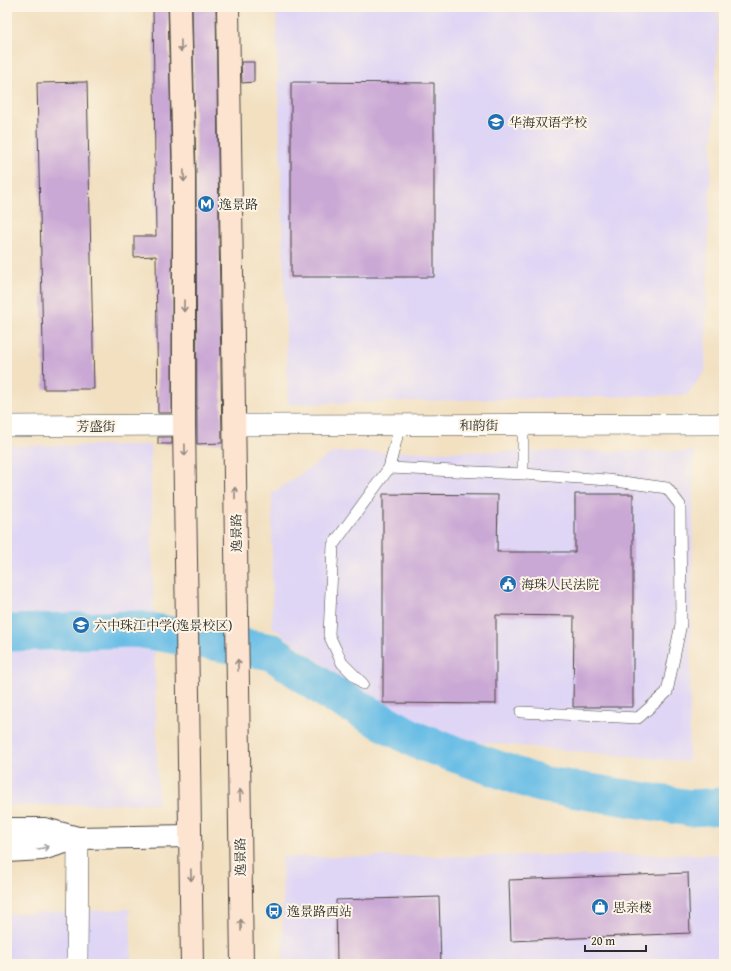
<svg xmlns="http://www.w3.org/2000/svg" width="731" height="971" viewBox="0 0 731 971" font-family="'Gentium Book Plus','Noto Serif SC',serif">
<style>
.built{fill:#dfd5f5}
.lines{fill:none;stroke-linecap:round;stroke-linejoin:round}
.river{stroke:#6abee6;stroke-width:37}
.building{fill:#caa8d5}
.service-casing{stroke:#494642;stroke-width:12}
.minor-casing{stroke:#494642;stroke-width:22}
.tertiary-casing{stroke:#494642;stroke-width:24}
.secondary-casing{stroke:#494642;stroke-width:24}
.service{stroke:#fff;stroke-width:11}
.minor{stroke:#fff;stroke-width:21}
.tertiary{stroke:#fff;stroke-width:22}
.secondary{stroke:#fde4d1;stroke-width:22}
.oneway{stroke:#94887e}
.oneway2{stroke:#a0a0a0}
.labels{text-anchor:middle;stroke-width:4;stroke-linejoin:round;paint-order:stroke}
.poi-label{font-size:13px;fill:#2b2b2b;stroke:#fcf5e5;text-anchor:start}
.street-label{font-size:13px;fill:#2b2b2b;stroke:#fcf5e5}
</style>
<rect width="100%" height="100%" fill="#fcf5e5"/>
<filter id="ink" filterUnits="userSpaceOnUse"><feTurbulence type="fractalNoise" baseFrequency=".025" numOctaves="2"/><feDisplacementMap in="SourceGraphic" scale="8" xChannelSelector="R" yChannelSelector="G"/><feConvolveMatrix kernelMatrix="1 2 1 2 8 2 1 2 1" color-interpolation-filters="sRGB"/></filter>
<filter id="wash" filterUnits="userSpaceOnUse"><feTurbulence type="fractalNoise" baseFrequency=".012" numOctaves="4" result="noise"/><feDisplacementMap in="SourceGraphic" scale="16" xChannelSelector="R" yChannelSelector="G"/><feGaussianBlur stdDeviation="0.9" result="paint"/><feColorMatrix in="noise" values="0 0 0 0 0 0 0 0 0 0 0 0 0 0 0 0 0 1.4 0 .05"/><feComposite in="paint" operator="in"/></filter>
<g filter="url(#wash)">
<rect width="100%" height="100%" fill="#f2e0c1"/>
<path class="built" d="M276 7H718V32L709 212 705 371 687 395 288 404Z
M150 445 158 803 7 806V446Z
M694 451 689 762 475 742 384 709 272 627V493L334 452Z
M724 854V964H283L282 857Z
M130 909 132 964H7V914Z"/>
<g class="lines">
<path class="river" d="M7 633 137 629 272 652 332 694 418 741 540 784 690 808 724 806"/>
</g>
<g id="blocks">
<path class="building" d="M153 7H168L172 173V413H158L156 256 134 257V236H156Z
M192 7H216L222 443 197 444 196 173Z
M241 62H254V82L242 83Z
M87 82 94 389H44L37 83Z
M291 82 434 83V277H291Z
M158 437H172V444H158Z
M383 494 498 495 497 552H575V494H633V707H573L574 616 496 615V704L383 703Z
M688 873 690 933 511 941 509 880Z
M439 897 441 964H337L336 900Z"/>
</g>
</g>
<g filter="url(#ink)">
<use href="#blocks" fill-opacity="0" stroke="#494642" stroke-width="1"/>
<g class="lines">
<g class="service-casing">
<path id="service" d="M389 468 523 474
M363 684 342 663 329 635 333 545 389 468 400 425
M521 712 638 718 667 692 681 624 680 505 667 488 608 480 523 474V425"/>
</g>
<g class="minor-casing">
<path id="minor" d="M235 425 724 424
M7 426 184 425
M77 964 78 838"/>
</g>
<g class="tertiary-casing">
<path id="tertiary" d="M7 829H45L78 838 190 836
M7 851 42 849 78 838"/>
</g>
<g class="secondary-casing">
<path id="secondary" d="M180 7 184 173V425L192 964
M228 7 233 339 242 964"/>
</g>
<use href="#service" class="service"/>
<use href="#minor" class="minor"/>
<use href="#tertiary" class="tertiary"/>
<use href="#secondary" class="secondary"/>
</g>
<defs><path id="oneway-shaft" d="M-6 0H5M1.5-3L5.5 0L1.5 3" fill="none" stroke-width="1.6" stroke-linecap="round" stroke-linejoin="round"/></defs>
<g class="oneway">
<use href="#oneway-shaft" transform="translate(181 46) rotate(89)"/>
<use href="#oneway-shaft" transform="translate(184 176) rotate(89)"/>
<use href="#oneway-shaft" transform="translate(184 306) rotate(90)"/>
<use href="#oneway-shaft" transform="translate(185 450) rotate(89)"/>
<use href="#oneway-shaft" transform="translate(235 493) rotate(-91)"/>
<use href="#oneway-shaft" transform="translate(238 665) rotate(-91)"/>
<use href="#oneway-shaft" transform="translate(240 795) rotate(-91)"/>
<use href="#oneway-shaft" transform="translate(191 875) rotate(89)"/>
<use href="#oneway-shaft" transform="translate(241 925) rotate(-91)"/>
</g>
<use class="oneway2" href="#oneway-shaft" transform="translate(43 848) rotate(-12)"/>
</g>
<defs>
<g id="school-disc" transform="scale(0.9)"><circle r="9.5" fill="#1f6fb2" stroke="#fcf5e5"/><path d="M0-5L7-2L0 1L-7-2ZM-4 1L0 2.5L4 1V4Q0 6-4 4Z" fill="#fff"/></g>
<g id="metro-disc" transform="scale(0.9)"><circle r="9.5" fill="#1f6fb2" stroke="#fcf5e5"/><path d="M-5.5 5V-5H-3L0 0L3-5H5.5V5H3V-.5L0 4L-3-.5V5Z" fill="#fff"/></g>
<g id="civic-disc" transform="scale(0.9)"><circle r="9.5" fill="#1f6fb2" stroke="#fcf5e5"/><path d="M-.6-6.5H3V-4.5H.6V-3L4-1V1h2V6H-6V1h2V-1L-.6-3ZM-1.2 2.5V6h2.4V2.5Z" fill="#fff"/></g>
<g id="shop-disc" transform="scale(0.9)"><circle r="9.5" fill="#1f6fb2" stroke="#fcf5e5"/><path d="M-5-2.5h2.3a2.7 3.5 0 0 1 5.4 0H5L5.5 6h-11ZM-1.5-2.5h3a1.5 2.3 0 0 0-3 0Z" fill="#fff"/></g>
<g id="bus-disc" transform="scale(0.9)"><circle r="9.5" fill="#1f6fb2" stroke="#fcf5e5"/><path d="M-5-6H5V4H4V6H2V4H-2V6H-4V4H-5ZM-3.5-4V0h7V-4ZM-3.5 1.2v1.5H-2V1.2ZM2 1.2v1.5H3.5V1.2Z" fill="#fff"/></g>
</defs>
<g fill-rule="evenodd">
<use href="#school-disc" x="496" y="122"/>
<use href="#metro-disc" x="206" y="204"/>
<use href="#civic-disc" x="508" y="584"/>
<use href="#school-disc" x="81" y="625"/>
<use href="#shop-disc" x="600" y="907"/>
<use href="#bus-disc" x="274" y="911"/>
</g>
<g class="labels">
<g class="poi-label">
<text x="509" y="127">华海双语学校</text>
<text x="219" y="209">逸景路</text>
<text x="521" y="589">海珠人民法院</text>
<text x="94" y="630">六中珠江中学(逸景校区)</text>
<text x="613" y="912">思亲楼</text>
<text x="287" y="916">逸景路西站</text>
</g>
<g class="street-label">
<text x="479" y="430">和韵街</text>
<text x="96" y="431">芳盛街</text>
<text transform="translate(236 533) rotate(-91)" y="5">逸景路</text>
<text transform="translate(240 857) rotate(-91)" y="5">逸景路</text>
</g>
</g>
<rect width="731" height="971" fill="none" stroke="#fcf5e5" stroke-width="24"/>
<path d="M585 945v6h61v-6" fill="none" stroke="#2b2b2b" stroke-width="2"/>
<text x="591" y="945" font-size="12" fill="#2b2b2b" stroke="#fcf5e5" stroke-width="3" paint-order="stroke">20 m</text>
</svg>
